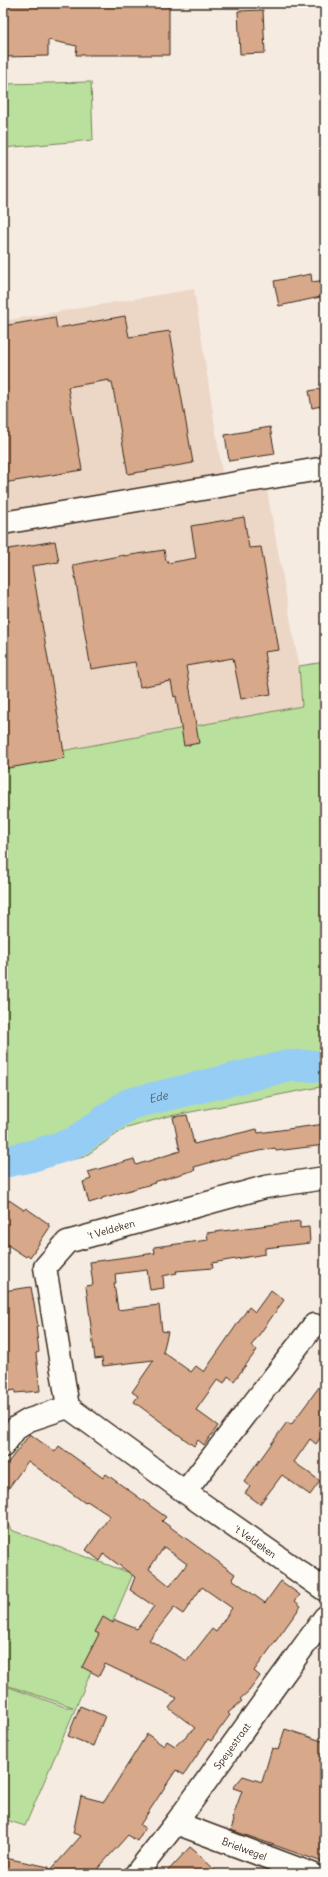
<svg xmlns="http://www.w3.org/2000/svg" width="328" height="1877" viewBox="0 0 328 1877" font-family="Delius,sans-serif">
<style>
.built{fill:#ecd7c7}
.green{fill:#b9e09c;stroke:#7a855d}
.lines{fill:none;stroke-linecap:round;stroke-linejoin:round}
.river{stroke:#96cdf5;stroke-width:32}
.building{fill:#d7a889;stroke:#3b2a1e;fill-rule:evenodd}
.street-casing{stroke:#3b2a1e;stroke-width:25}
.street{stroke:#fdfcf7;stroke-width:22}
.labels{text-anchor:middle;stroke-width:4;stroke-linejoin:round;paint-order:stroke}
.street-label{font-size:10px;fill:#3b2a1e;stroke:#fdfcf7}
.water-label{font-size:11px;font-style:italic;fill:#565b5e;stroke:#fdfcf7}
</style>
<rect width="100%" height="100%" fill="#f5ebe1"/>
<filter id="ink" filterUnits="userSpaceOnUse"><feTurbulence type="fractalNoise" baseFrequency=".025" numOctaves="2"/><feDisplacementMap in="SourceGraphic" scale="8" xChannelSelector="R" yChannelSelector="G"/><feConvolveMatrix kernelMatrix="1 2 1 2 8 2 1 2 1" color-interpolation-filters="sRGB"/></filter>
<g filter="url(#ink)">
<path class="built" d="M194 289 225 491 266 485 299 666 302 706 3 762V321Z"/>
<path class="green" d="M91 82 93 140 3 148V84Z
M325 662V1086L165 1117 124 1129 84 1157 3 1175V762L302 706 299 666Z
M3 1516 11 1530 133 1574 25 1826 3 1819V1685L65 1707H73L3 1684Z"/>
<g class="lines">
<path class="river" id="s1" d="M3 1162 32 1156 74 1143 129 1104 288 1066H325"/>
</g>
<path class="building" d="M3 3H169V55H76L77 46 48 40V56L3 57Z
M263 10 265 53 240 54 238 11Z
M311 274 312 282 325 280V296L279 306 274 281Z
M125 316 129 337 170 331 193 463 128 474 112 382H109V380L68 387 82 470 3 483V326L55 317 57 328Z
M325 388V405L312 408 309 391Z
M270 427 275 454 229 461 225 435Z
M244 517 249 548 261 547 279 650 264 652 271 694 241 699 233 658 186 666 199 743 184 746 176 696 174 697 171 681 140 687 135 662 91 669 73 565 124 555V556L164 550 166 561 167 560 168 563 196 558 191 526Z
M55 541 59 562 32 566 65 758 3 769V550Z
M187 1115 194 1144 257 1129 258 1133 325 1124V1145L276 1151 275 1148 234 1156 194 1167 195 1170 154 1182 155 1183 102 1198V1199L89 1203 83 1182 91 1179 88 1172 134 1159 136 1165 180 1151 173 1117Z
M9 1200 24 1210 26 1208 49 1224 48 1226 50 1227 30 1257 28 1255 26 1257 3 1242V1209Z
M300 1221V1228L309 1227 310 1243 265 1248V1254L212 1263 213 1268 176 1271 177 1273 163 1276 164 1288 150 1290 147 1270 115 1274 116 1283H114L118 1310 159 1305 162 1331 168 1332 163 1352 191 1372 196 1366 204 1372 249 1307 255 1312 271 1290 284 1300 251 1346 257 1350 234 1381 228 1376 224 1383 218 1379 196 1410 218 1426 204 1445 198 1440 194 1446 134 1402 138 1396 132 1392 154 1360 103 1366 102 1358 95 1359 86 1286 93 1285 90 1262 155 1253 154 1247 208 1240 207 1233Z
M31 1287 38 1326H36L39 1352 36 1353 40 1391 15 1393V1390L3 1392V1291Z
M325 1379V1431L316 1444 310 1439 294 1462 320 1481 310 1495 282 1475 260 1504 245 1493 250 1487 244 1482 287 1422 291 1425Z
M30 1434 55 1452 59 1446 103 1478 106 1474 166 1517 162 1521 235 1574 232 1579 265 1603 281 1581 300 1595 295 1601 301 1606 254 1671 260 1676 249 1691 240 1699 242 1701 228 1713 230 1715 211 1741 208 1739 184 1775 176 1770 140 1825 145 1828 137 1841 128 1835 93 1874H3V1867L5 1858 49 1867 48 1873 81 1836 73 1833 81 1796 104 1802 147 1734 164 1746 167 1741 175 1746 195 1728 169 1708 177 1698 105 1664 99 1676 82 1667 99 1634 95 1632 103 1617 113 1623 115 1620 137 1629 154 1606 130 1590 135 1577 104 1554 100 1561 86 1550 110 1516 87 1501 85 1503 28 1461 3 1496V1469ZM164 1547 187 1564 170 1586 149 1569ZM202 1587 232 1608 216 1632 212 1629 187 1661 149 1640 174 1608 183 1614Z
M80 1706 105 1716 93 1746 68 1736Z
M285 1729 325 1742V1863L231 1830 234 1820 232 1819 242 1791 233 1788 243 1776 262 1782 272 1748 278 1750Z
M190 1847 196 1852 219 1874H165Z"/>
<g class="lines">
<g class="street-casing">
<g id="street">
<path d="M3 523 325 468"/>
<path id="s2" d="M325 1178 265 1187 67 1242 45 1267 68 1407 185 1492 325 1590"/>
<path d="M3 1446 17 1427 29 1420 68 1407"/>
<path d="M185 1492 314 1325"/>
<path id="s3" d="M176 1823 312 1874"/>
<path id="s4" d="M136 1874 176 1823 325 1617"/>
</g>
</g>
<use href="#street" class="street"/>
</g>
</g>
<g class="labels">
<g class="street-label">
<text transform="translate(111 1229) rotate(-16)" y="4">'t Veldeken</text>
<text dy="4" stroke="none"><textPath href="#s2" startOffset="672">'t Veldeken</textPath></text>
<text dy="4" stroke="none"><textPath href="#s4" startOffset="160">Speyestraat</textPath></text>
<text dy="4" stroke="none"><textPath href="#s3" startOffset="73">Brielwegel</textPath></text>
</g>
<g class="water-label">
<text dy="4" stroke="none"><textPath href="#s1" startOffset="171">Ede</textPath></text>
</g>
</g>
<rect width="328" height="1877" fill="none" stroke="#fdfcf7" stroke-width="16"/>
<rect x="8" y="8" width="312" height="1861" fill="none" stroke="#3b2a1e" stroke-width="1.5" filter="url(#ink)"/>
</svg>
